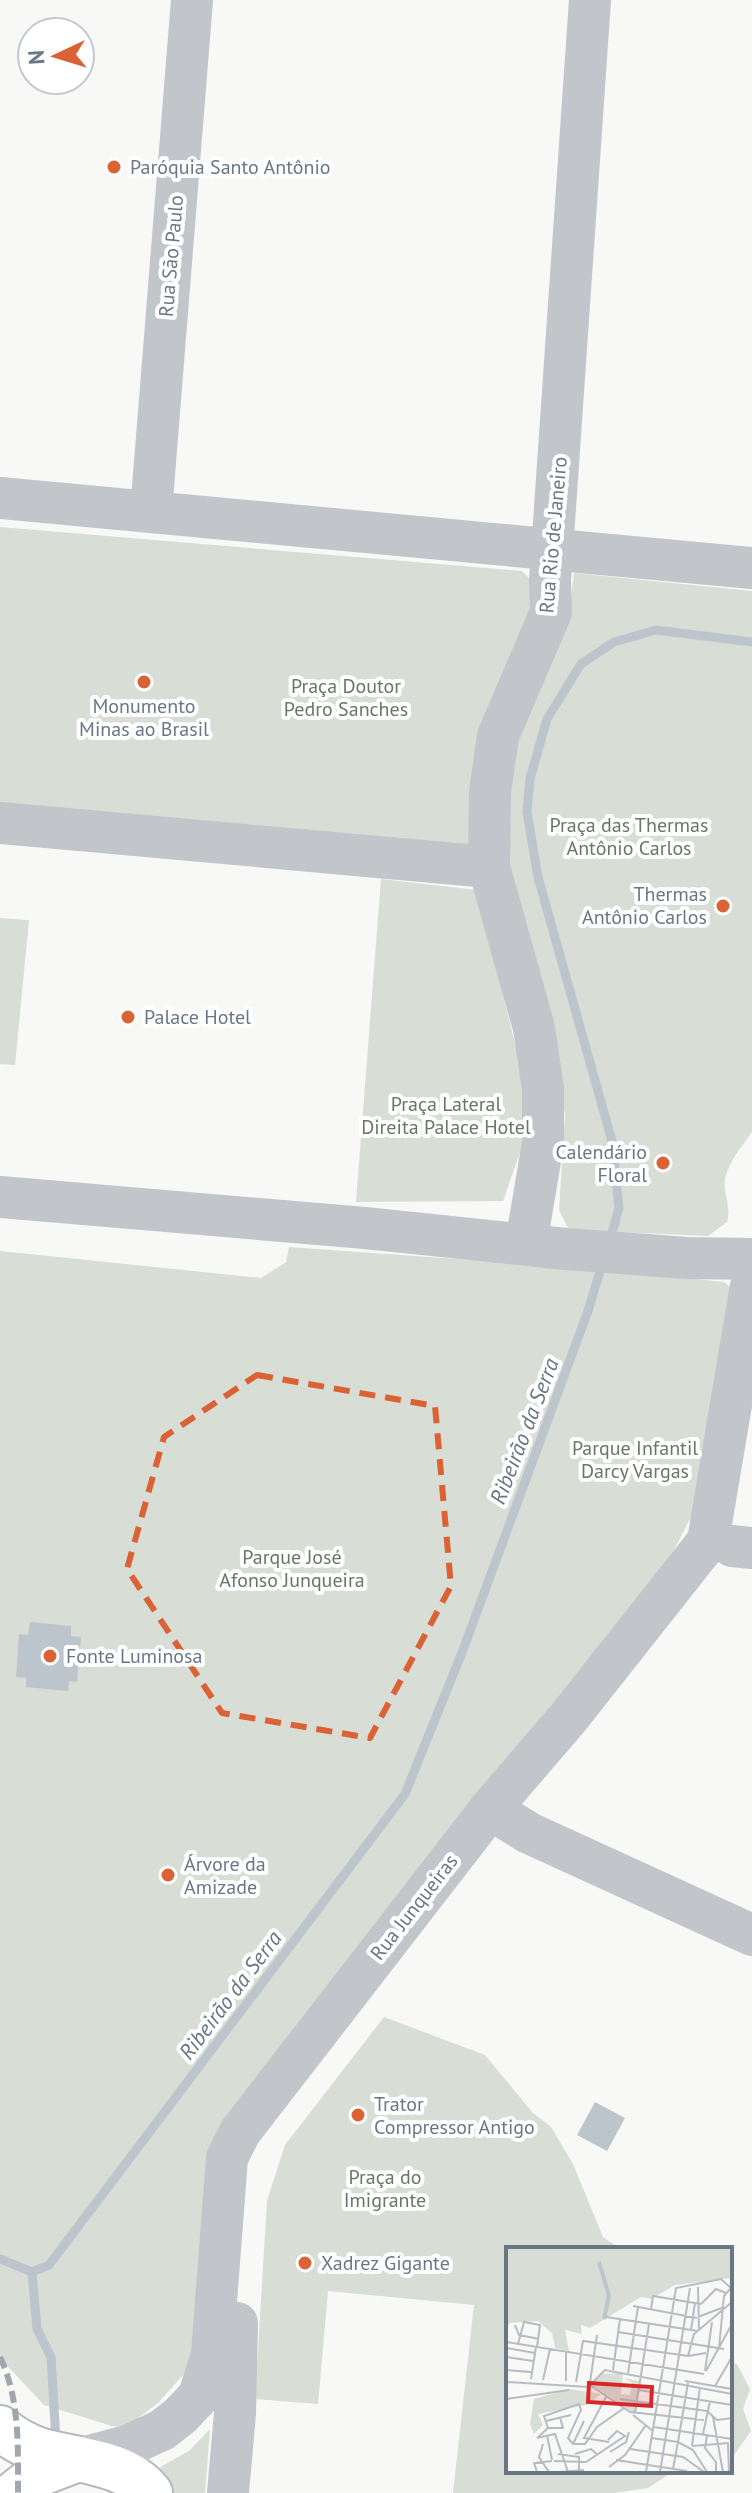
<svg xmlns="http://www.w3.org/2000/svg" width="752" height="2493" viewBox="0 0 752 2493" font-family="'PT Sans',sans-serif">
<style>
.green{fill:#d8ddd5}
.water{fill:#bcc5cb}
.lines{fill:none;stroke-linecap:round;stroke-linejoin:round}
.stream{stroke:#bcc5cb;stroke-width:9}
.major-casing{stroke:#b5b9bd;stroke-width:48}
.minor{stroke:#c2c5c9;stroke-width:42}
.major{stroke:#fff;stroke-width:44}
.rail{stroke:#a1a7ad;stroke-width:6;stroke-dasharray:12 6;stroke-linecap:butt}
.marked{fill:none;stroke:#da6234;stroke-width:6;stroke-dasharray:16 10;stroke-linejoin:round}
.poi-dot{fill:#da6234;stroke:#fff;stroke-width:3}
.labels{text-anchor:middle;stroke-width:8;stroke-linejoin:round;paint-order:stroke}
.poi-label{font-size:20px;fill:#697785;stroke:#fff;text-anchor:start}
.street-label{font-size:20px;fill:#697785;stroke:#fff}
.park-label{font-size:20px;fill:#667863;stroke:#fff}
.water-label{font-size:22px;font-style:italic;fill:#657780;stroke:#fff}
.inset-river{fill:none;stroke:#bcc5cb;stroke-width:4}
.inset-road{fill:none;stroke:#b6bcc2;stroke-width:2}
.view{fill:#d62828;fill-opacity:0.15;stroke:#d62828;stroke-width:4}
.inset-edge{fill:none;stroke:#697785;stroke-width:4}
</style>
<rect width="100%" height="100%" fill="#f8f8f6"/>
<path class="green" d="M0 527 522 571 541 591 468 845 0 807Z
M574 573 752 591V1132C741 1148 722 1169 725 1190 727 1202 730 1210 727 1222L708 1236 569 1230 559 1210 565 1114 549 1029 509 885 510 745 569 615Z
M381 879 477 890 533 1116 503 1201 356 1202Z
M0 918 29 920 15 1065 0 1064Z
M289 1247 625 1271 724 1282 739 1294 708 1484 662 1573 267 2072 204 2312 184 2374 158 2403 126 2427 112 2426 44 2405 0 2358V1251L261 1278 286 1262Z
M384 2017 485 2055 533 2113 551 2127 573 2164 603 2237 620 2249H508V2471H674L648 2488 614 2493H453L474 2305 328 2291 318 2404 255 2399 267 2201 285 2145Z
M730 2363 737 2364 750 2389 743 2409 751 2431 730 2461Z
M210 2429 205 2493H170L160 2467 189 2451Z"/>
<path class="water" d="M30 1622 71 1626V1636L81 1637 77 1682 69 1681 68 1691 26 1687V1678L16 1677 19 1634 28 1635Z
M595 2102 625 2118 607 2151 577 2135Z"/>
<g class="lines">
<path class="stream" d="M609 1243 619 1208 612 1141 538 877 527 812 530 779 547 719 581 664 614 642 656 630 752 642
M0 2259 32 2272
M32 2272 49 2265 405 1794 463 1650 588 1311 603 1261
M32 2272 37 2329 51 2357 56 2441"/>
<g class="major-casing">
<path id="major" d="M0 2428C12 2438 24 2445 39 2450 75 2461 125 2461 150 2493
M15 2493 39 2474 78 2459"/>
</g>
<path class="minor" d="M0 498 752 568
M151 512 192 0
M0 823 489 867
M0 1197 365 1228 566 1249 687 1258 752 1259
M526 1244 543 1143V1089L534 1028 489 867 490 792 498 736 551 612 550 580 590 0
M732 1546 752 1548
M490 1809 529 1833 752 1935
M78 2459 127 2446 162 2430 180 2416 199 2396 212 2354 227 2158 240 2132 490 1809 569 1717 708 1541 752 1280
M228 2493 235 2413 237 2323"/>
<use href="#major" class="major"/>
<path class="rail" d="M0 2357C20 2399 18 2447 18 2493"/>
</g>
<path class="marked" d="M257 1375 435 1406 451 1586 370 1738 222 1713 127 1569 164 1437Z"/>
<g class="poi-dot">
<circle cx="114" cy="167" r="8"/>
<circle cx="144" cy="682" r="8"/>
<circle cx="723" cy="906" r="8"/>
<circle cx="128" cy="1017" r="8"/>
<circle cx="663" cy="1163" r="8"/>
<circle cx="50" cy="1656" r="8"/>
<circle cx="168" cy="1875" r="8"/>
<circle cx="358" cy="2115" r="8"/>
<circle cx="305" cy="2263" r="8"/>
</g>
<g class="labels">
<g class="poi-label">
<text x="130" y="174">Paróquia Santo Antônio</text>
<text x="144" y="713" text-anchor="middle">Monumento<tspan x="144" dy="23">Minas ao Brasil</tspan></text>
<text x="707" y="901" text-anchor="end">Thermas<tspan x="707" dy="23">Antônio Carlos</tspan></text>
<text x="144" y="1024">Palace Hotel</text>
<text x="647" y="1159" text-anchor="end">Calendário<tspan x="647" dy="23">Floral</tspan></text>
<text x="66" y="1663">Fonte Luminosa</text>
<text x="184" y="1871">Árvore da<tspan x="184" dy="23">Amizade</tspan></text>
<text x="374" y="2111">Trator<tspan x="374" dy="23">Compressor Antigo</tspan></text>
<text x="321" y="2270">Xadrez Gigante</text>
</g>
<g class="street-label">
<text transform="translate(171 256) rotate(-85)" y="7">Rua São Paulo</text>
<text transform="translate(553 535) rotate(-85)" y="7">Rua Rio de Janeiro</text>
<text transform="translate(414 1907) rotate(-52)" y="7">Rua Junqueiras</text>
</g>
<g class="park-label">
<text x="346" y="693">Praça Doutor<tspan x="346" dy="23">Pedro Sanches</tspan></text>
<text x="629" y="832">Praça das Thermas<tspan x="629" dy="23">Antônio Carlos</tspan></text>
<text x="446" y="1111">Praça Lateral<tspan x="446" dy="23">Direita Palace Hotel</tspan></text>
<text x="635" y="1455">Parque Infantil<tspan x="635" dy="23">Darcy Vargas</tspan></text>
<text x="292" y="1564">Parque José<tspan x="292" dy="23">Afonso Junqueira</tspan></text>
<text x="385" y="2184">Praça do<tspan x="385" dy="23">Imigrante</tspan></text>
</g>
<g class="water-label">
<text transform="translate(524 1431) rotate(-69)" y="8">Ribeirão da Serra</text>
<text transform="translate(230 1995) rotate(-53)" y="8">Ribeirão da Serra</text>
</g>
</g>
<g transform="translate(506 2247)">
<rect width="226" height="226" fill="#f8f8f6"/>
<path d="M0 1H226V31L169 38 145 52 135 50 84 81 75 78 76 87 59 83 63 104 49 101 46 86 32 74 4 76 0 82ZM117 126 115 147 124 148 126 136 118 131 133 134 129 167 85 137 94 127ZM64 142 95 147 81 158 32 167 37 178 28 187 24 177 28 152Z" fill="#d8ddd5"/>
<path class="inset-river" d="M93 15 103 49 98 72"/>
<path class="inset-road" d="M192 40 193 83M195 57 210 42 220 46M127 59 191 71M145 62 147 49 195 57M100 70 192 84M192 70 218 60M9 78 13 88 33 92M185 83 189 56M112 85 218 102M0 95 198 127M12 97 18 75 34 78 31 100M0 101 29 106M213 101 218 49 225 41M182 109 188 87 226 55M0 110 27 114M0 123 25 125M107 123 114 72M199 124 206 75M200 124 226 77M122 126 132 60M25 132 30 100M37 133 44 102M60 134V105M179 134 226 142M0 135 82 140 99 123 226 147M70 135 77 94 182 109 200 106M84 135 91 88M182 136 172 195 187 203 201 225M84 138 124 165 198 173M209 139 226 110M133 143 226 158M100 150 78 191 103 195M0 152 63 143M114 152 201 164 211 173 226 171M129 166 143 77M127 168 147 184M207 170 217 225M40 174 65 168M148 180 226 192M42 181 38 169 73 157 75 163 62 191 67 197M197 187 204 154M41 188 46 213M201 188 199 201 210 215V225M31 191 49 187 62 225M31 191 42 181H57L54 170M146 191 172 195 167 222M222 196 223 225M37 197 33 210 43 225M67 197H79L91 180 118 161M67 197 78 174M186 199 223 196M186 199 194 140M124 202 177 210 198 225M104 205 120 195 123 185M52 207 73 210V225M69 207 85 202 92 208M110 213 181 224M48 214 80 215 119 189 111 184 102 193M103 220 119 208 140 178M31 225 28 216 46 214M54 225 78 223M140 225 170 41 215 32 226 42M154 225 184 41"/>
<path class="view" d="M83 136 146 140 145 159 82 155Z"/>
<rect width="226" height="226" class="inset-edge"/>
</g>
<g transform="translate(56 56) rotate(266)"><circle r="38" fill="#ffffff" stroke="#c3c9ce" stroke-width="2"/>
<path d="M0-6L14 30L0 20L-14 30Z" fill="#da6234"/>
<text y="-12" font-size="22" font-weight="bold" text-anchor="middle" fill="#697785">N</text>
</g>
</svg>
